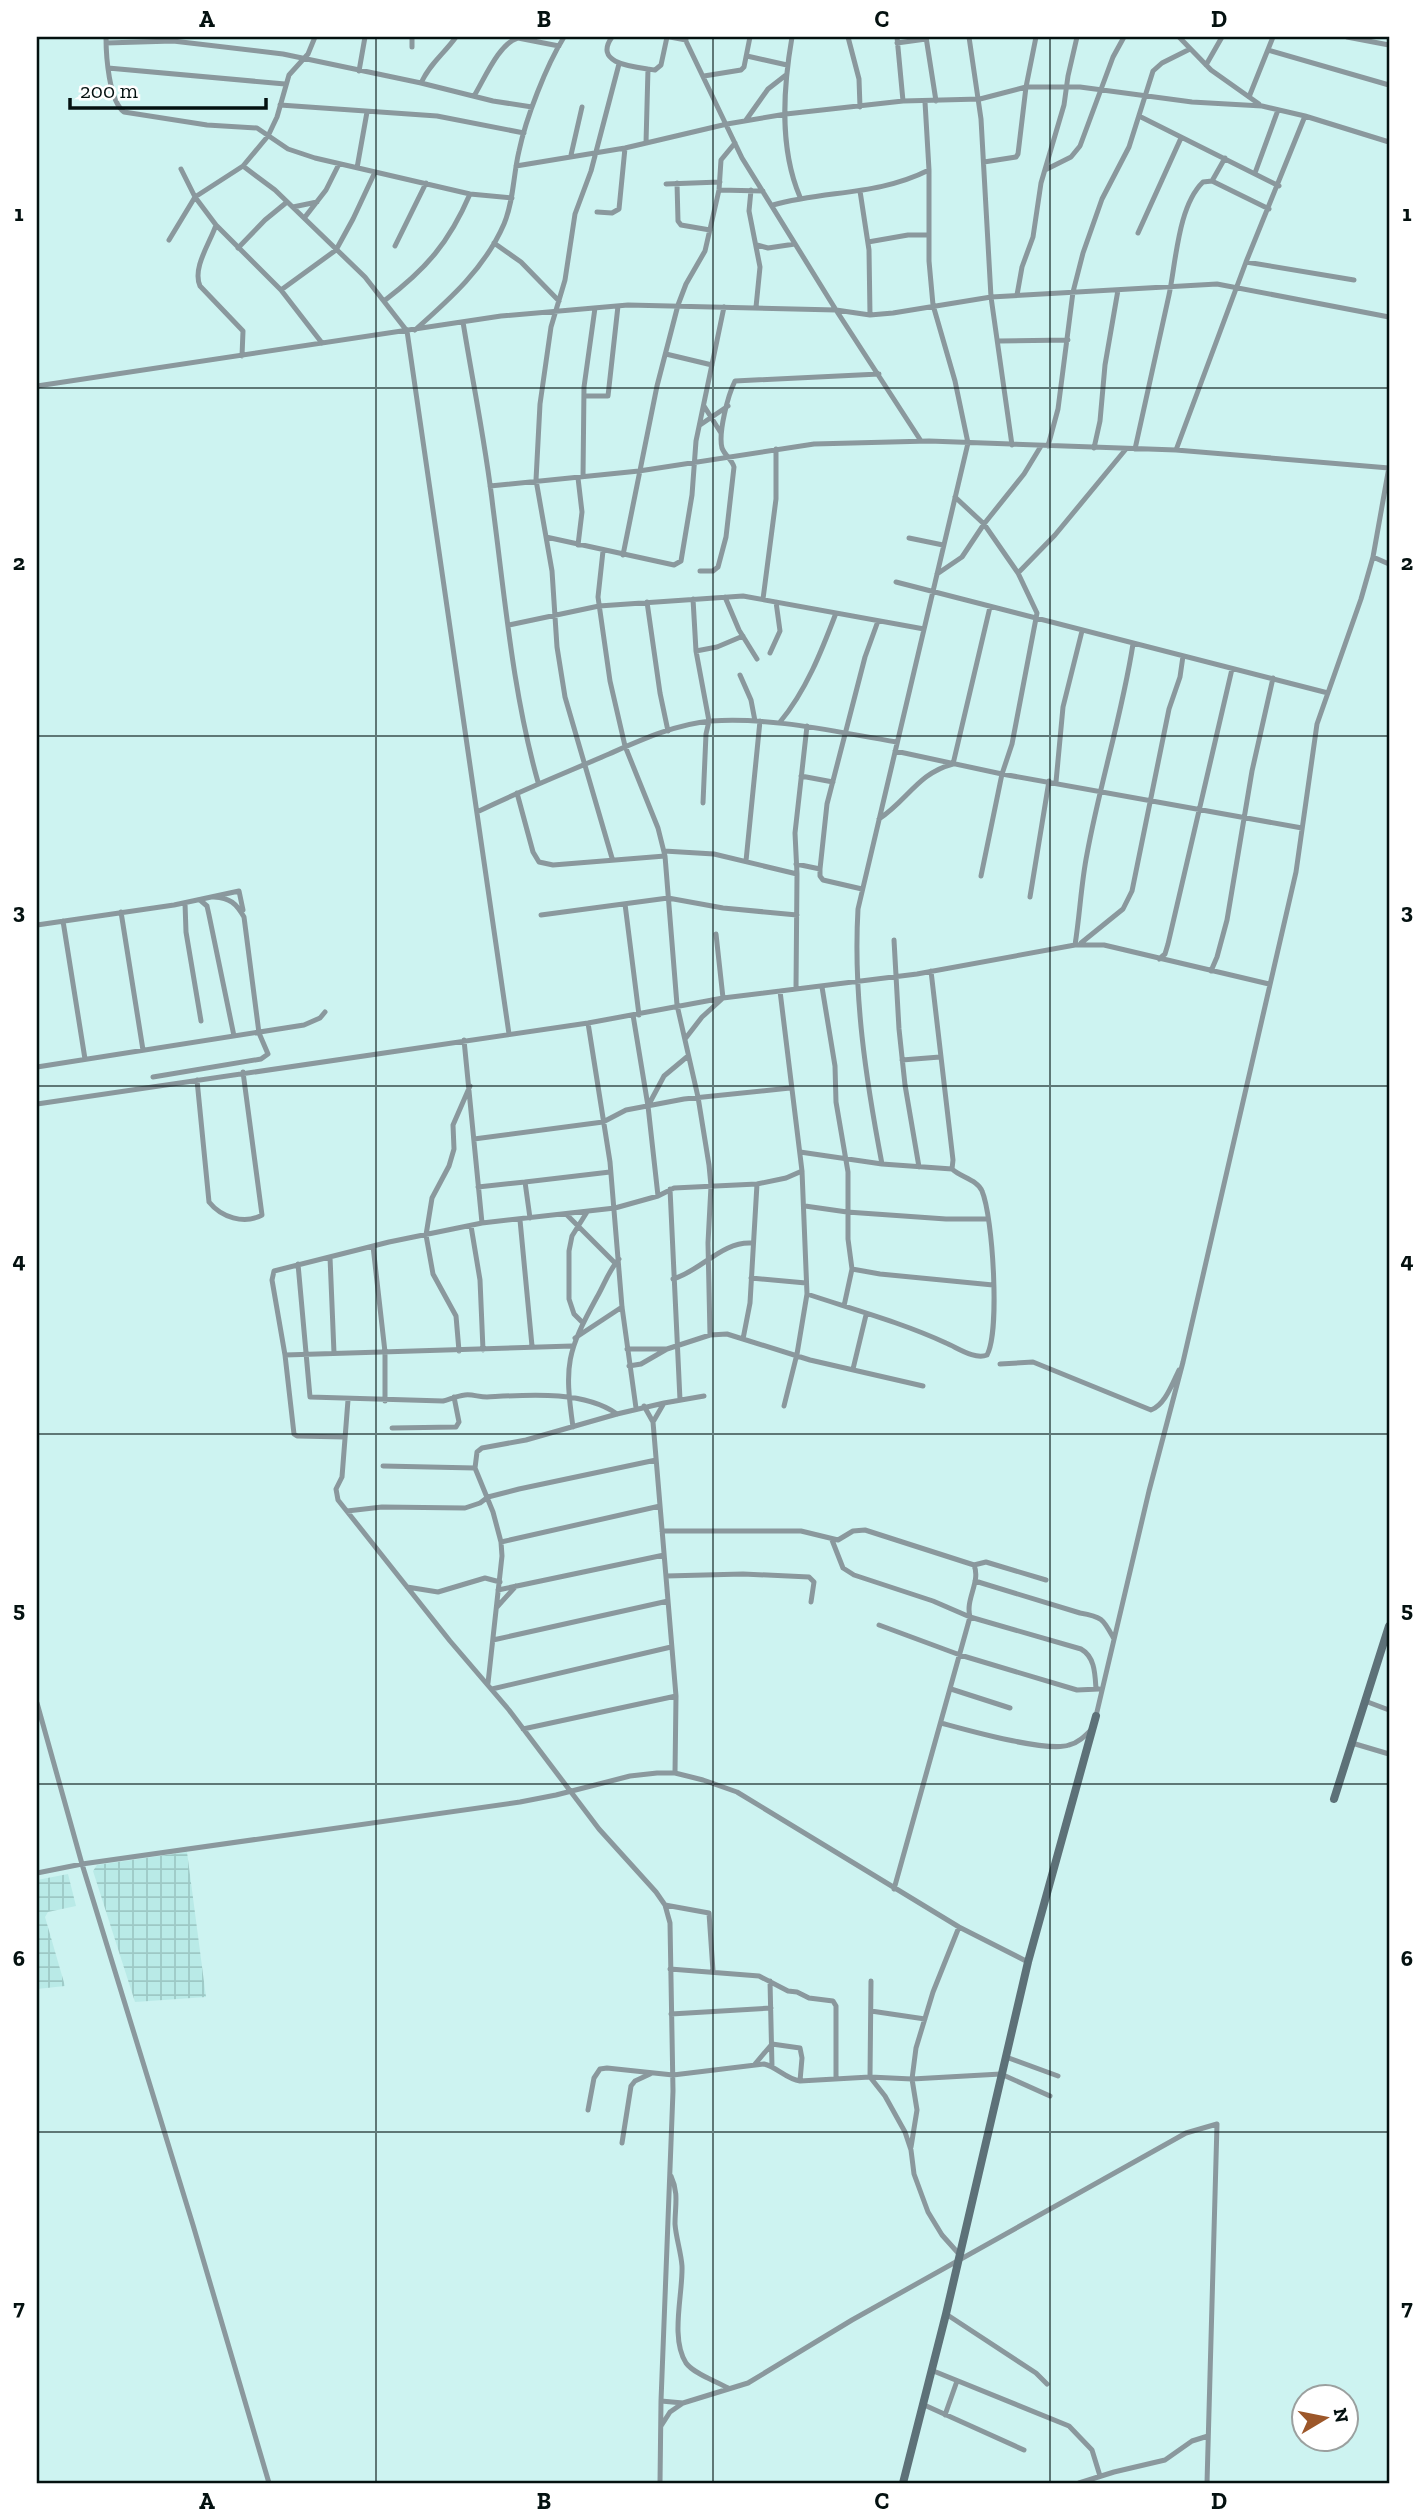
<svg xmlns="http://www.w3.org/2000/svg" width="1426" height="2520" viewBox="0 0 1426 2520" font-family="'Zilla Slab',serif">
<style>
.industrial{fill:url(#industrial-grid)}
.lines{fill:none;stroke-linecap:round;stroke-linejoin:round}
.street{stroke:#8a989d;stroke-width:5}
.secondary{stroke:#5d7178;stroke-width:8}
.grid{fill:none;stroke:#041110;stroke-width:2;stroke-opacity:0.55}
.neatline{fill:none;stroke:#041110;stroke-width:2.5}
.grid-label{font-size:23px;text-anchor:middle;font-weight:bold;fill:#041110}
</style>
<defs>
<pattern id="industrial-grid" width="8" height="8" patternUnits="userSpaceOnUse" patternTransform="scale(1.75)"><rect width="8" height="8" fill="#b9eae7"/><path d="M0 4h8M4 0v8" fill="none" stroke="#9dc8c5"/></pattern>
</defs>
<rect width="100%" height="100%" fill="#cdf3f1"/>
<path class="industrial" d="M187 1852 206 1997 135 2002 93 1871 97 1865Z
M68 1874 76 1906 48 1912 45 1917 65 1986 37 1989V1880Z"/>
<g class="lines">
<path class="street" d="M106 37C106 56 109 101 124 112L207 125 257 128 288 149 315 158 470 194 512 198
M612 37C592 65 637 67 655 70L661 65 667 37
M670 37 686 40
M684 37 742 158 836 310 921 441
M792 37C783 89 779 148 800 197
M848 37 859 79 860 107
M897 37 903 101
M926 37 936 101
M969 37 981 119 991 297 1012 445
M1179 37 1211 70 1259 104
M1347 37 1389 45
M106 43 173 41 283 54 421 83 493 101 532 107
M897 43 926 39
M412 47V37
M1268 50 1389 85
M747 56 787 65
M1206 65 1222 37
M108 68 285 84
M359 71 365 37
M704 76 741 70 744 67 750 37
M421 83C431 62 443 55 456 37
M474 96C484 80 499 43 518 38L559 46
M1249 97 1273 37
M280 105 437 116 524 133
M1139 116 1279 186
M746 120 768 89 786 75
M646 143 648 69
M571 155 582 107
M984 162 1016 157 1018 154 1026 87 1036 37
M243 166 275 190 365 277 407 331 509 1034
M516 166 625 148 727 124 786 114 903 101 980 99 1026 87H1080L1192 102 1262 106 1305 116 1389 142
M357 168 367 112
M181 169 195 197 216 225 281 290 322 343
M1045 170 1071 157 1080 146 1113 57 1124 37
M1255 173 1278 110
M1212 181 1225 158
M677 183 678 221 681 225 710 230
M666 184 720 182
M719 190 763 191
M751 190 749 211 760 267 756 307
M860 191 869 250 870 315
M773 205C827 190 877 196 929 170
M293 207 317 202
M597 212 612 213 619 209 625 148
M305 217 326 190 339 164
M216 225C210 243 192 268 200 286L243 331 242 356
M1138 233 1181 138
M169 240 195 197 243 166 268 136 277 117 289 75 308 54 315 37
M868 242 908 235H929
M494 243 521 262 559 301
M757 245 768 248 795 244
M395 246 426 183
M238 248 265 220 287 202
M1246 262 1354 280
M281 290 336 250 353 219 375 172
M1017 295 1022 267 1033 237 1041 183 1064 105 1068 76 1077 37
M384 301C426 269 449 243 470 194
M463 322C473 384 486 446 493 508 505 599 513 694 538 782
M415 330C450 299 485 268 504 224 514 200 513 176 519 151 526 118 546 66 564 37
M999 341 1068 340
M666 354 712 365
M37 386 501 316 628 305 836 310 870 315 893 313 991 297 1217 284 1389 317
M584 396H608L618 306
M704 406 721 433
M700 425 728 406
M1048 446 1058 409 1073 292 1083 253 1102 199 1129 147 1153 71 1162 63 1190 49
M1094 448 1100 421 1105 365 1118 290
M1135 449C1146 398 1158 346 1169 295 1176 262 1178 206 1203 182L1212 181 1269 209
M1176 450 1246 262 1305 116
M583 477 584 387 595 308
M578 478 582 512 578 545
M490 486 639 471 814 444 929 441 1176 450 1389 468
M955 497 984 524 1018 573 1037 613 1012 744 1002 774 981 876
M546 537 674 565 681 561 692 495 696 441 724 307
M909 538 943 545
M603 551 598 597 610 681 625 746 658 828 665 856 677 1005 698 1097 709 1165 711 1186 708 1243 710 1335
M623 555 657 386 678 305 686 284 705 251 719 190 721 160 735 143
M1373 557 1389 564
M700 571H713L718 567 726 537 734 467C732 459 725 456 722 448 718 433 728 395 735 381L879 374
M1018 573 1055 535 1126 449
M937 574 962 557 984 524 1024 474 1041 446
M896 582 1328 693
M725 597 739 630 757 659
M693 599 696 651 709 721 706 734 703 803
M763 599 776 499V449
M647 602 660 693 668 731
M509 625 599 606 743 596 924 629
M696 651 717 647 743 636
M770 653 780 631 776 602
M740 675 751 700 755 721
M780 722C806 691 822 650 836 613
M895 751 1002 774 1302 828
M801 776 833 782
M1056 782 1063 707 1082 631
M517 793 533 852 539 862 553 865 665 856
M477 812C520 791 565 773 609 754 641 740 676 724 711 721 775 717 835 732 897 742
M879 819C907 801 918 773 953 764L990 607
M664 851 714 854 797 874
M612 858 565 697 557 647 552 571 536 480 540 404 551 327 565 280 575 214 591 171 619 64
M746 861 760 721
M796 864 820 869
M862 889 823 880 820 876V869L827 804 865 657 878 621
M1030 897 1049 781
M200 900 207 906 209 915 234 1036
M185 903 186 932 201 1021
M625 904 639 1015
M121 912 143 1050
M541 915 668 898 723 908 797 915
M63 921 85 1059
M37 925 174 905 239 891 243 910
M894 940 899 1029 905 1085 919 1167
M1081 943 1123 909 1132 891 1169 709 1180 677 1183 656
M1075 945C1080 914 1081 884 1087 854 1100 783 1122 715 1133 644
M1159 959 1165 954 1168 944 1232 669
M1211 971 1217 957 1227 920 1252 771 1273 678
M822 987 835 1066 836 1102 848 1172V1239L852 1269 844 1306
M796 988 797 874 795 833 807 726
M780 991 802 1171 807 1294 797 1354 784 1406
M633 1015 648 1106 658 1196
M588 1023 610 1162 622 1307 636 1408
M685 1039 702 1017 723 998 716 934
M464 1040 482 1223
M902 1060 940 1057
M37 1067 304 1025 320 1018 325 1012
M153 1077 261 1059 268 1054 259 1033 244 917C236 903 230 898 214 897
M197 1080 209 1202C221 1217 244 1225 262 1215L243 1072
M37 1104 588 1023 723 998 917 974 1075 945H1104L1269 984
M648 1106 664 1076 688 1056
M474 1139 603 1122 626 1110 684 1099 790 1088
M800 1152 882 1164 952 1169 953 1160 931 971
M882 1164C866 1080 853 995 858 909L968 443 955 381 933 305 929 261V170L925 102
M478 1187 525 1182
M670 1189 680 1400
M805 1206 847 1212 946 1219H988
M566 1214 615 1263
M530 1218 525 1182 610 1172
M520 1220 532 1346
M471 1226 480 1280 483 1350
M373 1246 385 1352V1401
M330 1257 334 1353
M298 1264 310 1397 443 1401C450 1399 457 1396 465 1395 472 1394 479 1397 487 1397 526 1395 583 1390 617 1414
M852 1269 880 1274 993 1285
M751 1278 806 1283
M673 1279C701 1271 722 1241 752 1243
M807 1294C852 1309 903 1323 946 1343 958 1348 975 1360 987 1355 1000 1331 993 1217 982 1191 978 1180 960 1177 952 1169
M583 1323 574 1314 569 1299V1251L572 1236 587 1212
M575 1338 622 1307
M743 1339 750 1303 757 1184
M627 1349H667L710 1335 727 1334 810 1360 923 1386
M459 1351 456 1316 433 1274 426 1235 432 1198 449 1166 454 1149 453 1125 470 1086
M285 1355 572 1346
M1000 1364 1033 1362 1151 1410C1165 1405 1172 1384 1179 1370
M629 1366 641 1364 667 1349
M853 1369 866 1315
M348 1400 342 1477 336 1489 338 1500 450 1641 509 1710 599 1829 656 1892 665 1905 670 1923 673 2091 661 2401 660 2483
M644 1406 653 1422 676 1696 675 1773
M653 1422 664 1403 704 1396
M573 1427C564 1364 567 1352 597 1297 604 1285 609 1270 619 1259
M392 1428 456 1427 459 1422 454 1397
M345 1437 297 1436 294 1434 285 1355 272 1280 274 1271 389 1242 482 1223 615 1208 658 1196 674 1188 757 1184 786 1178 802 1171
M383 1466 475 1468
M347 1511 382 1507 465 1508 480 1503 488 1497 519 1489 656 1460
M662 1531H801L838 1540 853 1531 865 1530 974 1565C981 1582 965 1599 970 1617L894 1889
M832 1540 843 1568 854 1575 933 1601 970 1617 1081 1649C1095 1657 1095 1674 1096 1689
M501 1542 660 1506
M974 1565 986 1562 1046 1580
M666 1576 743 1574 809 1577 814 1582 811 1602
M975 1581 1080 1613C1103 1617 1103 1619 1114 1639
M407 1587 438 1592 485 1578 500 1582
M498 1590 664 1555
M497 1607 516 1586
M879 1625 960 1655 1077 1690 1099 1689
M493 1640 668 1601
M488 1683 502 1556 501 1542 493 1512 475 1468 477 1452 482 1448 526 1440 617 1414 664 1403
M492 1689 671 1647
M951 1689 1010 1708
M1365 1701 1389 1710
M37 1703 82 1864 193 2225 269 2483
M1096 1716 1149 1491 1183 1362 1296 872 1317 724 1361 599 1373 557 1389 467
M941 1723C967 1730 1047 1753 1069 1745 1078 1743 1085 1736 1091 1730
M523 1729 676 1696
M1352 1743 1389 1754
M37 1873 82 1864 520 1802 556 1795 630 1776 657 1773H675L703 1780 737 1792 959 1927 1028 1962
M665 1905 709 1913 713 1971
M670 1969 759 1976 788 1991 797 1992 809 1998 833 2001 836 2006V2078
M770 1981 772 2067
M871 1981 870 2077 885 2096 905 2132 911 2150 914 2174 928 2212 942 2235 959 2254
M871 2011 925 2019
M671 2014 771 2008
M1006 2057 1058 2076
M755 2064 772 2044 800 2048 802 2058 800 2081
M588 2110 594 2078 600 2069 607 2068 673 2075 764 2064C777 2067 786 2079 800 2081L870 2077 912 2079 1001 2074 1050 2096
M622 2143 631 2086 635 2081 650 2074
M911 2147 917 2110 912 2079 916 2048 933 1992 959 1927
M671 2176C679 2193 675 2206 675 2224 676 2238 681 2252 682 2266 683 2294 670 2338 686 2363 694 2374 716 2381 728 2388
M946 2314 1036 2373 1047 2384
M931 2370 1069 2426 1092 2450 1100 2476
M661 2401 683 2403 748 2383 852 2320 1186 2133 1217 2124 1207 2483
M922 2404 1024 2450
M945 2415 957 2381
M661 2426 670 2412 683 2403
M1079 2483 1114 2472 1165 2460 1192 2441 1208 2436"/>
<path class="secondary" d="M1334 1799 1389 1626
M903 2483 946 2314 1028 1962 1096 1716"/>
</g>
<path class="grid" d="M376 37V2483M713 37V2483M1050 37V2483M37 388H1389M37 736H1389M37 1086H1389M37 1434H1389M37 1784H1389M37 2132H1389"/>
<rect width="1426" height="2520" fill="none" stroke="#ffffff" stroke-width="77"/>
<g transform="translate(1325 2418) rotate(80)"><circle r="33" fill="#ffffff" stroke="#9ba09f" stroke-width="2"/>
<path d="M0-5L12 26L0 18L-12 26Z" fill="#9c572a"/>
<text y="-10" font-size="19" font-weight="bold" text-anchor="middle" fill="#041110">N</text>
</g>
<path d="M70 98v10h196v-10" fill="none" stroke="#041110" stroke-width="3.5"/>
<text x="80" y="98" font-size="21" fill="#041110" stroke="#ffffff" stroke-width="5" paint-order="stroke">200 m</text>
<rect x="38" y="38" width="1350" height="2444" class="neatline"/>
<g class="grid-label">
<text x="207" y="27">A</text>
<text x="544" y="27">B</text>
<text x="882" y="27">C</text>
<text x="1219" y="27">D</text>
<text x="19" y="221">1</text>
<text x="1407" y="221">1</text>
<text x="19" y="570">2</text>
<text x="1407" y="570">2</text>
<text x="19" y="919">3</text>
<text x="1407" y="919">3</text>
<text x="19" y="1268">4</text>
<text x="1407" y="1268">4</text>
<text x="19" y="1617">5</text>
<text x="1407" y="1617">5</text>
<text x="19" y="1966">6</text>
<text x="1407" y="1966">6</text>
<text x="19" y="2315">7</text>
<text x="1407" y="2315">7</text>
<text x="207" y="2509">A</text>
<text x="544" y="2509">B</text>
<text x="882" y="2509">C</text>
<text x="1219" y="2509">D</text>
</g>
</svg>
